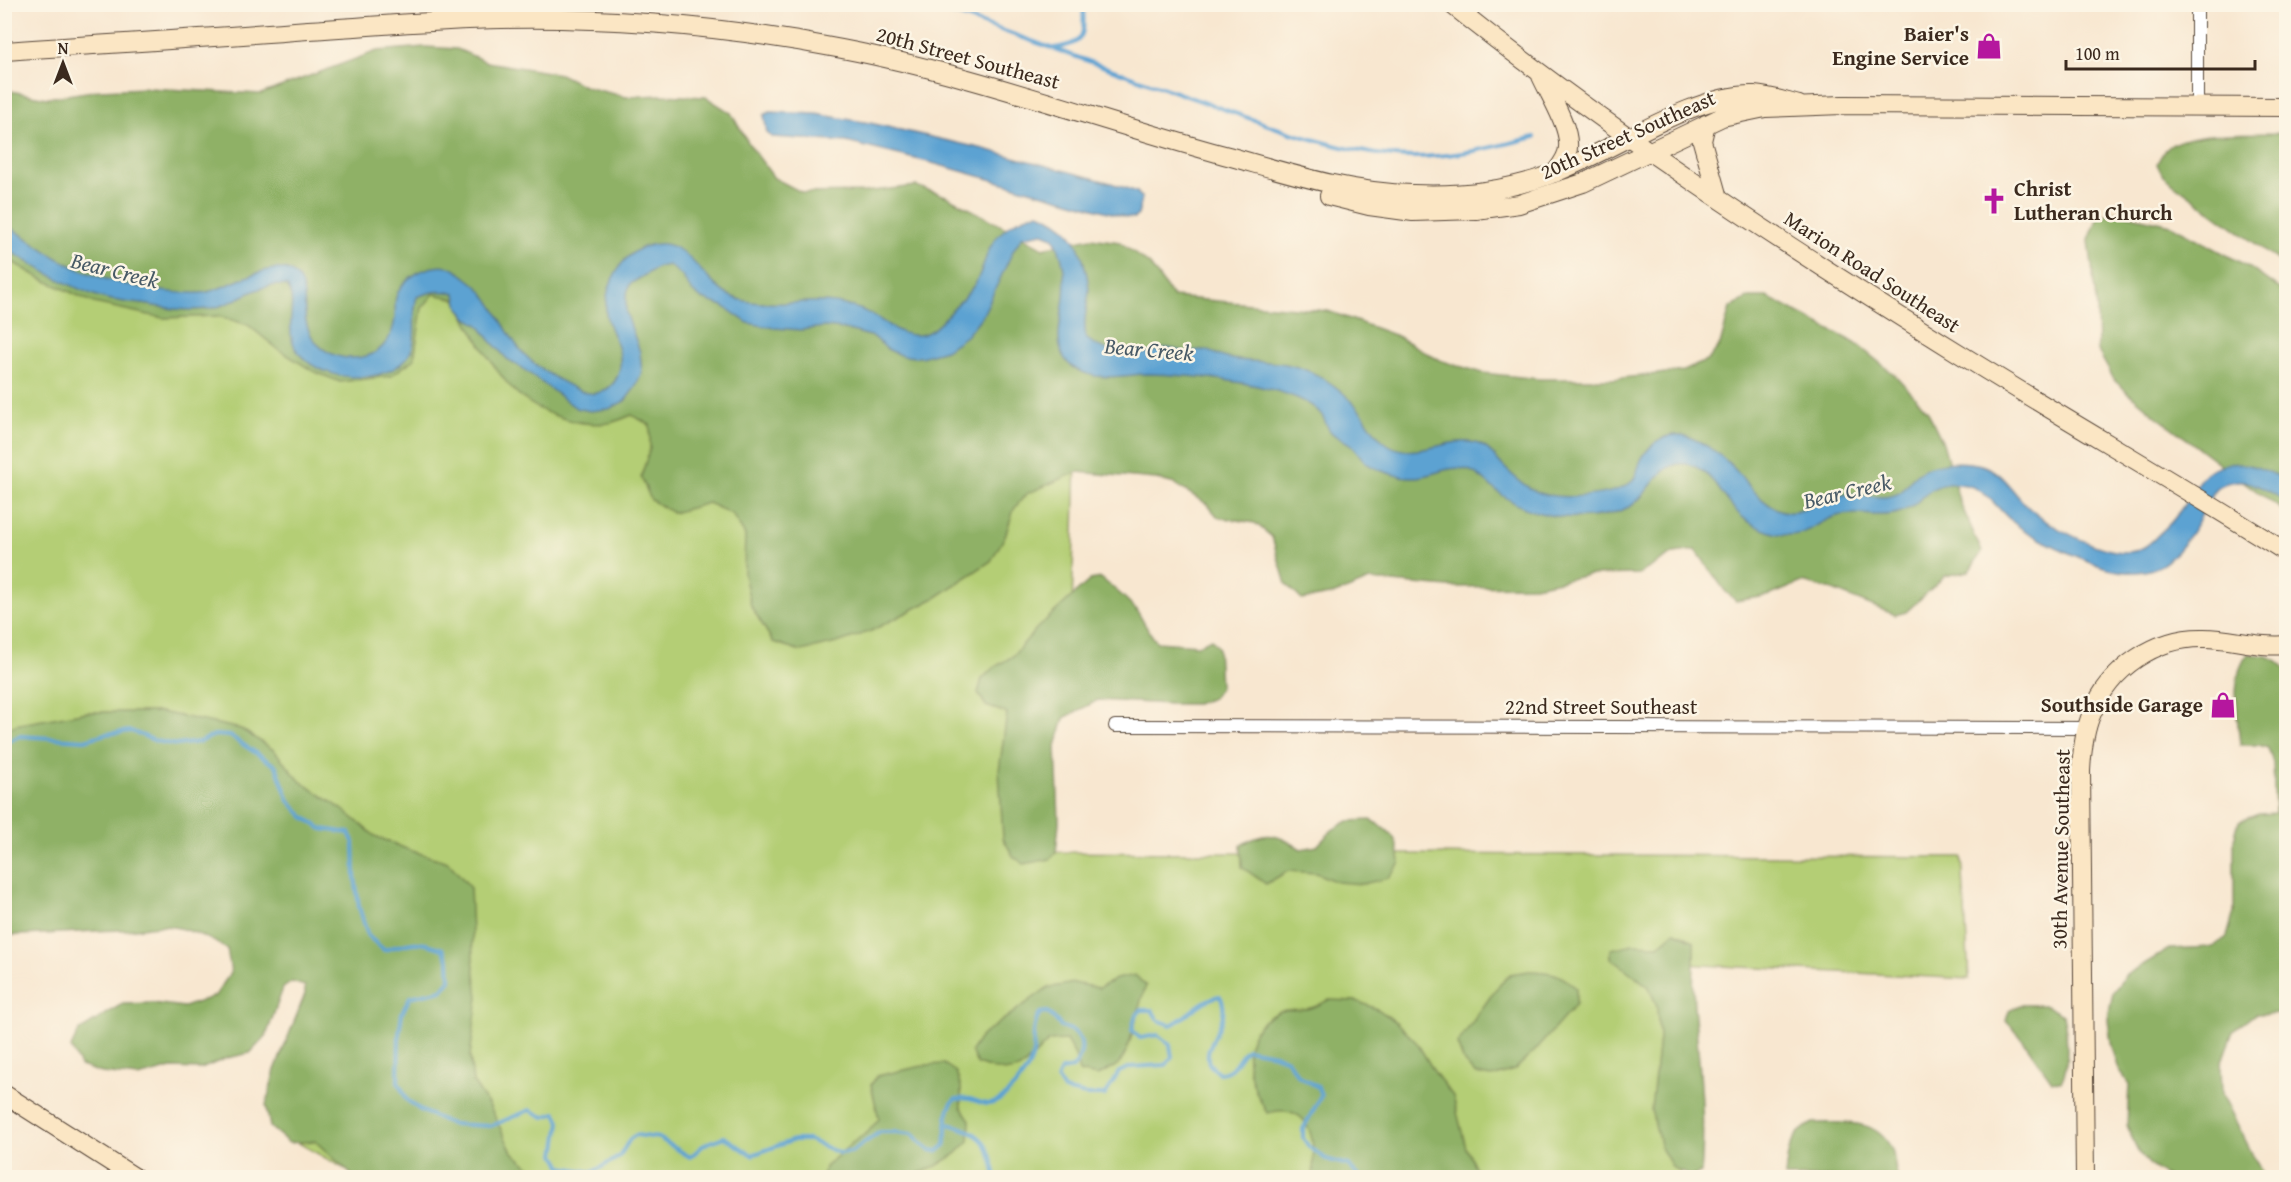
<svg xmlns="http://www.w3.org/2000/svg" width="2291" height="1182" viewBox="0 0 2291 1182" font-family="'Gentium Book Plus',serif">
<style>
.green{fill:#b4ce74;stroke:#787c49;stroke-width:1.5}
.forest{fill:#8fb166;stroke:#656e42;stroke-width:1.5}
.water{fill:#5ca2d2;stroke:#4c6678;stroke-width:1.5}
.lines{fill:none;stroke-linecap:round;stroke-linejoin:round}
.stream{stroke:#5ca2d2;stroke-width:4}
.street-casing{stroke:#574639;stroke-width:14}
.secondary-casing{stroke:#574639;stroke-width:20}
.street{stroke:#fff;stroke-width:12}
.secondary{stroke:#fbe6c4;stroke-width:18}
.labels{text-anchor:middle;stroke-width:5;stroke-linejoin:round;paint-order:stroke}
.poi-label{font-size:21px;font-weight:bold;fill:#3b2a1e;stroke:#fcf5e5;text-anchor:end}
.street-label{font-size:21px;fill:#3b2a1e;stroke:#fcf5e5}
.water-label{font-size:22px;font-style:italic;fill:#485a66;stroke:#fcf5e5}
</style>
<rect width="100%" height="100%" fill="#fcf5e5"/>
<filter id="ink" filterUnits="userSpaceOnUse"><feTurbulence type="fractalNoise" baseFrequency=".0167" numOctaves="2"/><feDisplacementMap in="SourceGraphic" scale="12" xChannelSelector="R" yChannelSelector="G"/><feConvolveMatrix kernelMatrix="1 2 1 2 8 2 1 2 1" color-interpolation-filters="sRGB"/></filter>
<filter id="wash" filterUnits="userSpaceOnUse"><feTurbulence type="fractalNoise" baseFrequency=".008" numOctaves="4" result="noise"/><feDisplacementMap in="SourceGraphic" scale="24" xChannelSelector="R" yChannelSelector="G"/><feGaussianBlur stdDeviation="1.35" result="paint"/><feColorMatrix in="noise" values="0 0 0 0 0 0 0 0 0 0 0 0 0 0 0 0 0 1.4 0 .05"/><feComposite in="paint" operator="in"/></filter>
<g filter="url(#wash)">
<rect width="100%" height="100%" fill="#f8e7d0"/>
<path class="green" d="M397 254 1076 457 1071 649 1028 852 1962 857 1969 979 1664 963 1680 1177 361 1178 270 1127 363 938 5 889V258Z"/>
<path class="forest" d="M425 47 457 49 487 62 560 74 586 87 626 97 661 95 706 97 731 113 749 144 774 178 803 193 864 192 916 186 946 196 1043 248 1091 238 1120 242 1150 265 1173 297 1328 311 1397 336 1439 360 1483 373 1539 379H1613L1684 371 1708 360 1720 345 1730 308 1749 297H1767L1855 343 1895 375 1927 410 1943 443 1959 500 1982 552 1969 571 1945 576 1906 612 1895 615 1833 590 1802 582 1771 595 1736 601 1725 591 1696 550 1674 553 1639 574 1589 575 1535 586 1448 587 1370 580 1335 594 1302 600 1286 584 1272 537 1255 523 1218 517 1207 504 1175 484 1156 479 1077 472 1026 494 1014 509 1005 536 991 561 935 598 871 631 837 643 801 651 773 642 751 606 744 574 745 535 732 514 708 503 673 513 651 500 641 477 650 448V425L632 415C625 418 617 421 610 423 580 427 542 415 519 395 495 375 471 327 455 299L434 294 422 308 414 359 391 376 340 382 313 371 279 350 248 325 219 316 163 318 94 303 40 278 9 260H5V90L47 98 100 90 147 88 261 94 377 51Z
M2286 133V266L2163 176 2157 164C2160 157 2163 151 2170 146 2193 130 2258 134 2286 133Z
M2115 212 2171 225 2247 266 2286 294V513L2156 416 2115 381 2098 351 2097 310 2089 240 2098 217Z
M1101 578C1114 589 1130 600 1139 614 1145 625 1149 633 1157 642L1199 645 1211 639 1218 647 1220 687 1213 698 1196 704H1170L1098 700 1064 718 1056 746 1059 822 1056 853 1050 859 1024 864 1013 856 1003 838 999 771 1007 713 986 706 978 693 982 679 993 668 1013 656 1036 629 1090 580Z
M2248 654C2265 655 2275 656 2286 669V1013L2255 1014 2233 1031 2221 1064 2222 1094 2264 1177H2168L2152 1167 2138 1152 2127 1125 2129 1084 2119 1070 2111 1043 2108 1019 2113 992 2126 975 2169 949 2212 947 2227 937 2234 912V839L2239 821 2259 814 2275 813 2273 763 2268 748 2259 745H2240C2238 718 2229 676 2248 654Z
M87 712H161L241 729 274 750 301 782 342 809 375 836 409 850 448 862 470 887 473 958 478 997 470 1056 473 1082 490 1107 512 1152 534 1170 540 1177H354L315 1141 289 1143 270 1127 266 1105 275 1070 305 994V986L292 982 283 988 266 1036 250 1053 227 1058 201 1069 172 1068 138 1077 102 1073 80 1066 71 1048 79 1031 122 1004 152 1003 184 1007 215 996 231 972 227 949C210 938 183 926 162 926 149 926 135 930 121 930 82 931 43 935 5 935V731L15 725Z
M1371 820C1393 832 1398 838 1400 863L1388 878 1363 884 1337 882 1316 873 1288 871 1266 884 1242 867 1241 845C1266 830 1278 834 1301 849L1317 846 1332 830 1348 821Z
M1675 932 1694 941C1695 962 1692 984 1694 1006 1699 1061 1706 1118 1701 1173L1691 1177 1673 1168 1661 1148 1651 1110 1659 1038 1657 1007 1649 987 1611 958V949L1633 944 1659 945Z
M1529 971C1551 972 1559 972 1576 988V1004L1533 1053 1514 1070 1492 1077 1475 1074 1464 1062 1457 1044 1495 990 1510 974Z
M1135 975 1146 986C1137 1006 1132 1051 1118 1064 1113 1069 1103 1072 1097 1076L1079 1072 1075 1055 1066 1040 1049 1041C1019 1070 1020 1079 977 1064L971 1051 981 1036 1047 988 1074 983 1099 988 1116 979Z
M1328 1000 1357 1001 1379 1010 1396 1022 1417 1043 1435 1073 1453 1096 1466 1148 1480 1177H1313C1314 1155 1317 1114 1285 1111 1280 1110 1272 1112 1267 1113 1247 1079 1232 1034 1278 1012 1287 1008 1300 1011 1310 1008 1316 1007 1322 1003 1328 1000Z
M2020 1005H2044L2063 1015C2067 1032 2070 1066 2061 1082L2052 1081 2020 1036 2006 1021 2009 1011Z
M944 1064 956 1072 961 1087V1107L970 1120 969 1141 956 1154 933 1168 909 1177H823L825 1167 852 1143 868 1132 879 1119 871 1085 877 1076 927 1065Z
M1813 1123C1843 1123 1877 1117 1892 1150 1895 1159 1894 1169 1898 1177H1785C1787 1153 1789 1134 1813 1123Z"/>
<path class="water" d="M770 112 816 114 870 123 984 149 1111 183 1137 192 1142 198 1138 215 1134 218 1126 217 932 163 846 142 772 137 767 133 764 115Z
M1039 213C1067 224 1078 238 1085 267 1087 275 1089 283 1089 291 1087 310 1083 317 1086 338 1103 353 1129 356 1152 352 1157 352 1161 349 1166 348 1172 348 1180 351 1187 352 1190 352 1197 350 1201 350 1210 350 1218 356 1227 358 1248 363 1270 360 1290 365 1320 372 1346 391 1364 416 1371 426 1376 436 1386 443 1412 463 1447 436 1475 443 1488 446 1494 456 1502 465 1514 477 1530 492 1548 495 1568 499 1614 496 1630 483 1638 476 1637 467 1642 458 1652 441 1670 430 1689 437 1705 443 1718 453 1730 464 1746 480 1764 510 1788 512 1803 514 1824 498 1841 495 1860 491 1879 502 1897 494 1905 491 1906 485 1911 479 1925 462 1956 460 1977 464 2003 469 2011 492 2029 508 2048 526 2098 551 2124 552 2140 553 2150 544 2160 533 2167 527 2174 520 2179 512 2187 502 2197 479 2207 472 2232 454 2263 468 2286 480V501C2274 494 2258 484 2244 481 2236 480 2222 483 2216 489 2210 497 2206 508 2201 516 2194 530 2176 556 2163 564 2153 571 2137 573 2125 572 2104 571 2030 537 2013 522 1995 507 1985 485 1958 484 1925 481 1924 505 1898 513 1878 519 1857 510 1837 516 1819 521 1806 536 1788 535 1772 535 1750 525 1739 514 1723 499 1713 472 1691 465 1661 456 1651 494 1631 506 1606 520 1567 520 1540 513 1523 509 1506 499 1493 488 1485 481 1478 473 1468 470 1450 464 1433 476 1415 477 1400 478 1385 473 1371 466 1359 459 1360 452 1351 445 1345 440 1336 438 1331 432 1326 427 1325 418 1320 413 1308 399 1275 390 1257 386 1221 378 1185 375 1149 374 1132 374 1113 379 1095 376 1086 374 1074 370 1068 363 1051 344 1063 317 1064 296 1066 274 1064 255 1053 237L1043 233 1022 237 1014 249 983 315 966 336 946 350 921 357 902 356 887 349 874 337 844 329 824 327 801 330 774 328 748 323 723 306 702 299 691 290 682 276 669 265 658 267 630 284 626 296V312L640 352 642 373 634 389 625 401 609 409 590 411 576 408 522 368 507 359 490 340 479 325 467 318 459 308 456 294C442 290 431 291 417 297 410 317 421 342 406 359 380 389 304 381 292 340 287 321 297 303 287 286 258 281 239 303 213 308 191 312 171 309 149 305 134 303 118 302 103 298 68 287 36 267 5 248L4 224C24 235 40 248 59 259 97 281 155 294 199 293 224 293 272 255 294 274 308 285 303 306 306 321 312 351 340 363 367 356 384 351 393 335 395 318 396 311 394 303 396 297 402 277 429 263 449 267 455 268 462 274 467 278 496 298 501 329 523 353 535 366 554 378 570 386 578 390 588 395 597 393 619 388 624 365 618 347 614 335 607 325 606 313 604 283 624 247 657 244 687 241 702 279 725 293 758 314 808 295 845 305 854 307 864 310 872 315 888 323 904 340 924 334 935 330 944 319 951 311 959 302 969 293 975 284 981 274 984 261 989 250 998 230 1018 217 1039 213Z"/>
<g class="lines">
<path class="stream" d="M919 4 964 17 1291 133C1322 142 1353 151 1385 155 1435 162 1487 149 1535 137
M1054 48C1087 44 1084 34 1083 4
M4 744 19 736 85 740 105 734 131 731 156 741 177 745 199 742 215 735 230 736 276 766 289 801 304 817 322 829 349 833 354 843 355 877 359 907 368 936 384 950C411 942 416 939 443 949L449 961 450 980 442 990 410 997 402 1013 399 1034 398 1082 407 1100 420 1110 451 1124 491 1126 530 1110 544 1117 556 1113 560 1122 555 1155 562 1167 593 1172 619 1157 630 1139 636 1135 659 1138 690 1157 705 1144 724 1137 752 1155 794 1140H809L839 1153 851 1152 880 1132H896L912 1134 929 1150 938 1151 945 1145C947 1130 944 1110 955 1099 960 1099 965 1098 970 1099 975 1100 982 1104 988 1104 1003 1104 1028 1073 1032 1059 1036 1042 1030 1030 1040 1013L1047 1012C1053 1016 1056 1021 1061 1026 1065 1029 1071 1029 1075 1032 1086 1043 1081 1058 1073 1068L1061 1070 1057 1079 1064 1090 1086 1095H1105L1119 1072 1131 1067 1166 1065 1172 1057 1170 1045 1158 1035 1140 1038 1132 1030 1135 1017 1141 1010H1152L1158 1020 1171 1025C1188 1017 1201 999 1220 996 1234 1021 1201 1045 1209 1063 1211 1067 1216 1070 1219 1073 1235 1073 1236 1058 1247 1049L1275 1054 1287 1060 1299 1076 1318 1087 1321 1096 1303 1129V1138L1309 1147 1326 1159 1348 1165 1361 1178
M948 1124C983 1132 990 1144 996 1178"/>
</g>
</g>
<g filter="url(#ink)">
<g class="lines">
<g class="street-casing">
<path id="street" d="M2197 107V4
M1115 726 2087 728"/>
</g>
<g class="secondary-casing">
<path id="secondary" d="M1451 4C1612 133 1785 245 1960 354 2068 421 2178 484 2286 552
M4 51C106 44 207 38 308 30 373 26 437 20 502 19 616 17 730 27 842 49 972 74 1096 120 1224 155 1286 172 1347 193 1413 194 1459 196 1506 191 1549 175 1608 154 1693 93 1754 95 1769 96 1784 101 1799 105
M1541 76C1549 94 1570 127 1568 147 1568 157 1561 165 1555 173
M1706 124 1702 141 1718 198
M1329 196 1369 206 1413 212 1476 210 1519 204 1583 183 1722 117 1765 108 1842 105 2286 107
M4 1094 136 1178
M2085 1178 2081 771C2082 751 2084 731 2092 713 2110 668 2156 637 2204 638 2232 638 2258 648 2286 645"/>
</g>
<use href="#street" class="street"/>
<use href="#secondary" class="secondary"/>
</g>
</g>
<defs>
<g id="shop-bare" transform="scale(2.07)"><path d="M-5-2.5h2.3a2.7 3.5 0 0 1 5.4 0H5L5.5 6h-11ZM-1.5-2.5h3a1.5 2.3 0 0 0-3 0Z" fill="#b5179e" stroke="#fcf5e5" stroke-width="2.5" paint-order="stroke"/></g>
<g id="church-bare" transform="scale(2.07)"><path d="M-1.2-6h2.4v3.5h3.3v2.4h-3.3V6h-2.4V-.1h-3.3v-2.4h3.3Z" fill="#b5179e" stroke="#fcf5e5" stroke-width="2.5" paint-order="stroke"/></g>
</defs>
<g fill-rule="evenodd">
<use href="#shop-bare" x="1989" y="46"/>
<use href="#church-bare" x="1994" y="201"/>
<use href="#shop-bare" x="2223" y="705"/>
</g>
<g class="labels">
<g class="poi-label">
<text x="1969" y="41">Baier's<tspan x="1969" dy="24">Engine Service</tspan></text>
<text x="2014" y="196" text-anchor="start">Christ<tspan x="2014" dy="24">Lutheran Church</tspan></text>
<text x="2203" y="712">Southside Garage</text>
</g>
<g class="street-label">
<text transform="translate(968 58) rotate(15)" y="7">20th Street Southeast</text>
<text transform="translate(1628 135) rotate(-24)" y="7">20th Street Southeast</text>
<text transform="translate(1872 272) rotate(33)" y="7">Marion Road Southeast</text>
<text x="1601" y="714">22nd Street Southeast</text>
<text transform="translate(2061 849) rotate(-89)" y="7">30th Avenue Southeast</text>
</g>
<g class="water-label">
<text transform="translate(115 270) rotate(14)" y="8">Bear Creek</text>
<text transform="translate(1149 349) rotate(5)" y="8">Bear Creek</text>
<text transform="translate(1847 491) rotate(-13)" y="8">Bear Creek</text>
</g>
</g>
<rect width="2291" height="1182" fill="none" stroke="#fcf5e5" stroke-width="24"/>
<g transform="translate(63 63)" stroke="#fcf5e5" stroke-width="4.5" paint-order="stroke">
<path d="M0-4.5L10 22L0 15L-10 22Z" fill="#3b2a1e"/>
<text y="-9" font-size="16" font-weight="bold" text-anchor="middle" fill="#3b2a1e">N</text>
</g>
<path d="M2066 60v9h189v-9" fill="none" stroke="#3b2a1e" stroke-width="3"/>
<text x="2075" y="60" font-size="18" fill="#3b2a1e" stroke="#fcf5e5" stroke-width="4.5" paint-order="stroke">100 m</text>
</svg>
